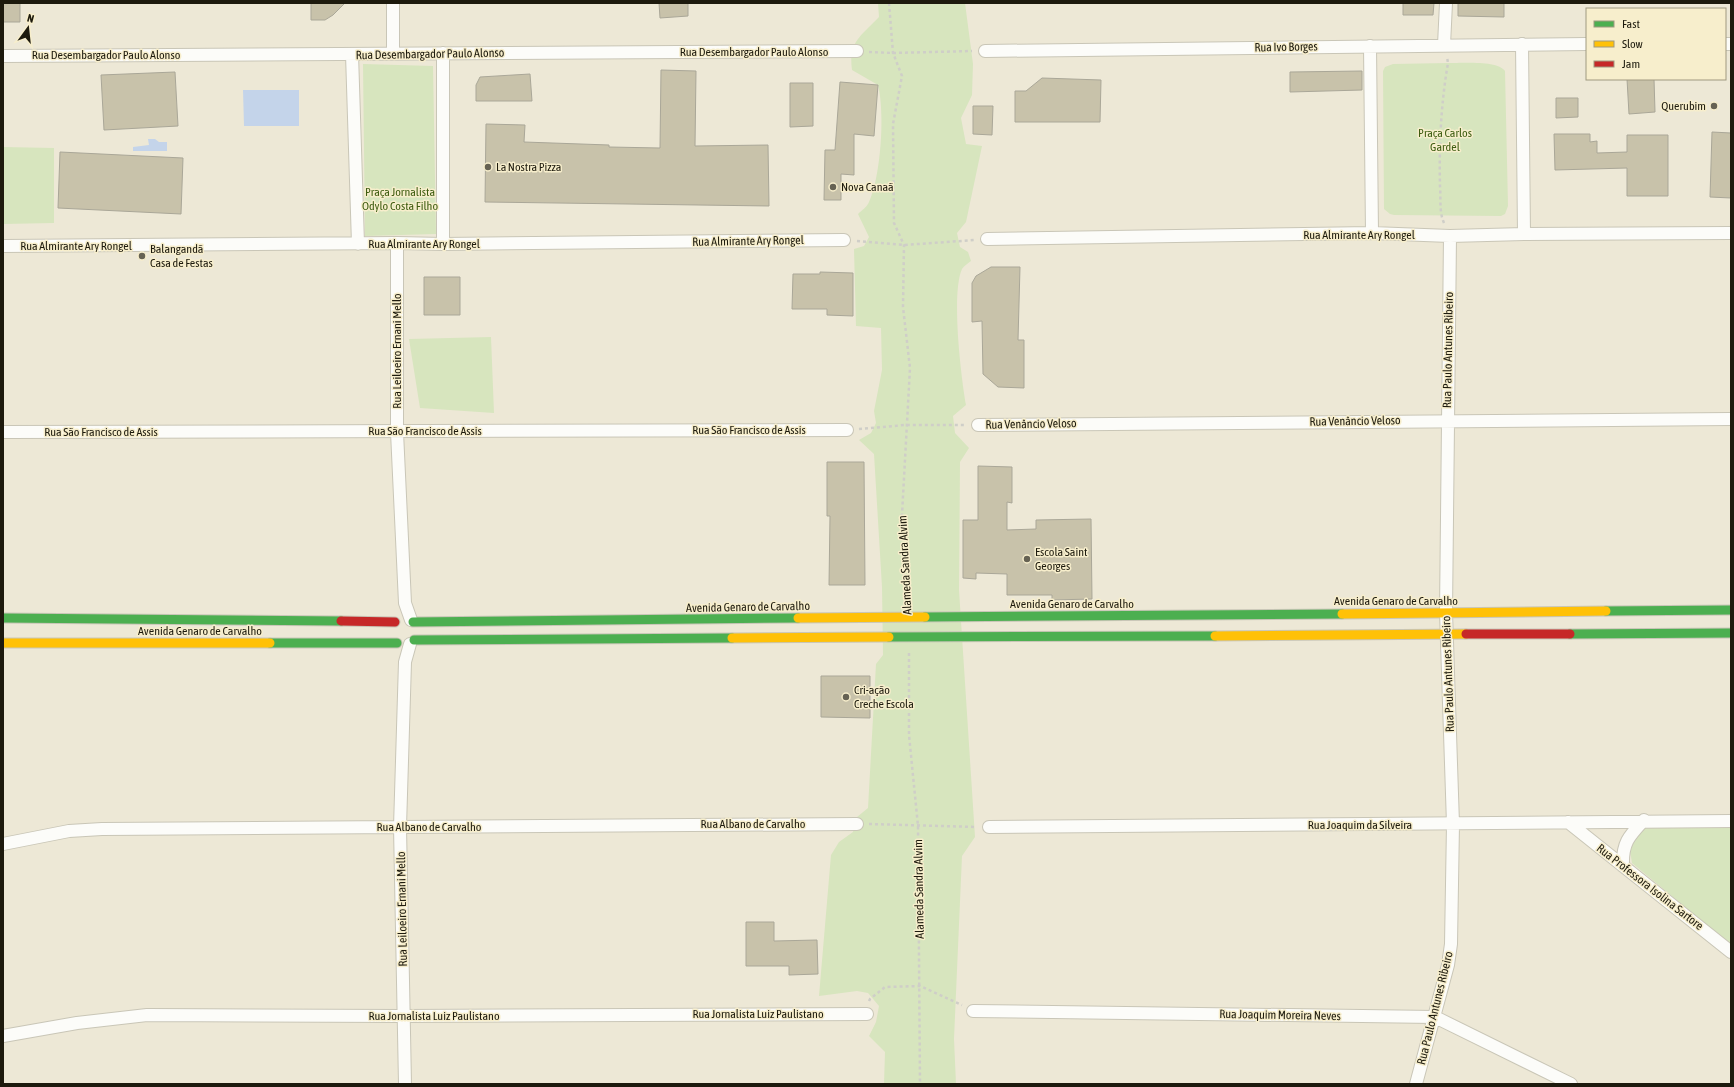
<svg xmlns="http://www.w3.org/2000/svg" width="1734" height="1087" viewBox="0 0 1734 1087" font-family="'Asap Condensed',sans-serif">
<style>
.green{fill:#d7e5be}
.water{fill:#c4d4ea}
.building{fill:#c8c2aa;stroke:#aaa798}
.lines{fill:none;stroke-linecap:round;stroke-linejoin:round}
.street-casing{stroke:#c9c6b7;stroke-width:14}
.fast-casing{stroke:#c9c6b7;stroke-width:11}
.slow-casing{stroke:#c9c6b7;stroke-width:11}
.jam-casing{stroke:#c9c6b7;stroke-width:11}
.path{stroke:#cfcec8;stroke-width:2.5;stroke-dasharray:3 3;stroke-linecap:butt}
.street{stroke:#fcfcf9;stroke-width:12}
.fast{stroke:#4caf50;stroke-width:9}
.slow{stroke:#ffc107;stroke-width:9}
.jam{stroke:#c62828;stroke-width:9}
.poi-dot{fill:#666253;stroke:#f7eecc;stroke-width:1.5}
.labels{text-anchor:middle;stroke-width:3;stroke-linejoin:round;paint-order:stroke}
.street-label{font-size:12px;fill:#1d1a0d;stroke:#f7eecc}
.poi-label{font-size:12px;fill:#1d1a0d;stroke:#f7eecc;text-anchor:start}
.park-label{font-size:12px;fill:#3e5d11;stroke:#f7eecc}
</style>
<rect width="100%" height="100%" fill="#ede8d6"/>
<path class="green" d="M878 3H965L973 64 972 95 961 118 966 144 982 146 966 222 957 233 960 247 968 252 971 261C968 263 964 266 962 269 951 293 961 377 966 405L953 416 955 433 969 448 960 462 959 590 975 837 962 856 954 1039 956 1084H884L885 1052 869 1036 876 1022 879 1006 868 993 857 991 819 996 831 855 839 842 853 832 857 817 868 808 876 664 883 655 882 587 874 454 859 440 871 433 876 423 874 411 882 370 881 328 856 326 854 249 864 246 869 237 858 214C862 210 867 207 869 202 881 176 885 112 878 85L852 70C848 42 861 36 879 17Z
M1448 63C1461 63 1498 60 1505 71L1508 206 1505 214 1501 216 1394 215 1390 214 1384 209 1383 71 1385 67 1393 64Z
M363 64 433 66 436 234 365 236Z
M3 147 54 148V223L3 224Z
M491 337 494 413 420 408 409 339Z
M1643 828H1731V945L1632 863 1629 844Z"/>
<path class="water" d="M243 90H299V126H244Z
M148 139H155L159 142H167V151H133V147L149 145Z"/>
<path class="building" d="M3 3H20V22H3Z
M311 3H345L333 15 325 20H311Z
M659 3H688V16L660 18Z
M1403 3H1434L1433 15H1403Z
M1458 3H1504V17L1458 16Z
M661 70 696 71 695 146 768 145 769 206 485 202 486 124 525 125 524 142 609 145V147L660 148Z
M1362 71V90L1290 92V72Z
M175 72 178 126 104 130 101 75Z
M530 74 532 101H476V85L480 77Z
M1042 78 1101 80 1100 122H1015V91H1026Z
M1627 79H1654L1655 112 1629 114Z
M840 82 878 85 874 136 854 134V175L841 174V200H824L825 150H835Z
M790 83H813V126L790 127Z
M1556 98H1578V117L1556 118Z
M973 106H993L992 135 973 134Z
M1712 132 1731 133V198L1710 197Z
M1554 134H1590V142L1597 141V153L1627 152V135H1668V196H1627V168L1555 170Z
M60 152 183 158 181 214 58 208Z
M991 267H1020L1018 340H1024V388L998 387 983 374 982 321 972 322V283L976 276Z
M820 272 853 273V316L827 315V309H792L793 274H820Z
M424 277H460V315H424Z
M827 462H864L865 585H829L830 516H827Z
M978 466 1012 467V503L1007 502V530L1036 529V520L1091 519 1092 599 1052 600V595H1007V574L976 573V579L963 578V520H978Z
M821 676H870V718L821 717Z
M746 922H774V941L817 940 818 974 789 975V966H746Z"/>
<g class="lines">
<g class="street-casing">
<path id="street" d="M393 3V53
M1522 44 1524 234
M1725 44H1731
M1444 45 1446 3
M1370 46 1372 233
M985 51 1587 44
M443 53V244
M352 54 358 244
M3 56 857 51
M987 239 1372 233 1450 236 1524 234 1731 233
M397 243V432L405 603 411 620
M3 246 397 243 443 244 844 240
M978 425 1731 419
M3 432 847 430
M1568 822 1731 952
M989 827 1731 821
M3 844 69 831 102 829 857 824
M1623 866C1622 843 1629 836 1644 820
M973 1011 1435 1017 1571 1084
M3 1036 77 1023 147 1015 403 1016 867 1014
M405 1084 400 827 405 662 410 644
M1416 1084 1448 965 1451 944 1453 824 1446 612 1450 236"/>
</g>
<g class="fast-casing">
<path id="fast" d="M1606 611 1731 610
M925 617 1342 614
M3 618 341 621
M413 622 798 618
M1570 634 1731 633
M889 637 1215 636
M414 640 732 638
M270 643H397"/>
</g>
<g class="slow-casing">
<path id="slow" d="M1342 614 1606 611
M798 618 925 617
M1215 636 1466 634
M732 638 889 637
M3 643H270"/>
</g>
<g class="jam-casing">
<path id="jam" d="M341 621 395 622
M1466 634H1570"/>
</g>
<path class="path" d="M889 3 893 53 902 76 893 124 894 223 904 245 903 307 910 368 901 533 906 602
M869 52 893 53 972 51
M1444 223C1439 212 1441 199 1440 186 1439 145 1441 103 1448 63L1447 57
M857 241 904 245 975 240
M859 429 905 425H966
M909 653V735L918 826 920 1084
M869 824 976 827
M869 1001 870 999 885 987 920 986 962 1005"/>
<use href="#street" class="street"/>
<use href="#fast" class="fast"/>
<use href="#slow" class="slow"/>
<use href="#jam" class="jam"/>
</g>
<g class="poi-dot">
<circle cx="1714" cy="106" r="4"/>
<circle cx="488" cy="167" r="4"/>
<circle cx="833" cy="187" r="4"/>
<circle cx="142" cy="256" r="4"/>
<circle cx="1027" cy="559" r="4"/>
<circle cx="846" cy="697" r="4"/>
</g>
<g class="labels">
<g class="street-label">
<text transform="translate(1286 47) rotate(-1)" y="4">Rua Ivo Borges</text>
<text x="754" y="56">Rua Desembargador Paulo Alonso</text>
<text transform="translate(430 54) rotate(-1)" y="4">Rua Desembargador Paulo Alonso</text>
<text x="106" y="59">Rua Desembargador Paulo Alonso</text>
<text x="1359" y="239">Rua Almirante Ary Rongel</text>
<text transform="translate(748 241) rotate(-1)" y="4">Rua Almirante Ary Rongel</text>
<text x="424" y="248">Rua Almirante Ary Rongel</text>
<text x="76" y="250">Rua Almirante Ary Rongel</text>
<text transform="translate(1448 350) rotate(-89)" y="4">Rua Paulo Antunes Ribeiro</text>
<text transform="translate(397 351) rotate(-90)" y="4">Rua Leiloeiro Ernani Mello</text>
<text transform="translate(1355 421) rotate(-1)" y="4">Rua Venâncio Veloso</text>
<text transform="translate(1031 424) rotate(-1)" y="4">Rua Venâncio Veloso</text>
<text x="749" y="434">Rua São Francisco de Assis</text>
<text x="425" y="435">Rua São Francisco de Assis</text>
<text x="101" y="436">Rua São Francisco de Assis</text>
<text transform="translate(905 565) rotate(-93)" y="4">Alameda Sandra Alvim</text>
<text x="1396" y="605">Avenida Genaro de Carvalho</text>
<text x="1072" y="608">Avenida Genaro de Carvalho</text>
<text transform="translate(748 607) rotate(-1)" y="4">Avenida Genaro de Carvalho</text>
<text x="200" y="635">Avenida Genaro de Carvalho</text>
<text transform="translate(1448 674) rotate(-92)" y="4">Rua Paulo Antunes Ribeiro</text>
<text x="753" y="828">Rua Albano de Carvalho</text>
<text x="1360" y="829">Rua Joaquim da Silveira</text>
<text x="429" y="831">Rua Albano de Carvalho</text>
<text transform="translate(1650 887) rotate(38)" y="4">Rua Professora Isolina Sartore</text>
<text transform="translate(919 889) rotate(-91)" y="4">Alameda Sandra Alvim</text>
<text transform="translate(402 909) rotate(-91)" y="4">Rua Leiloeiro Ernani Mello</text>
<text transform="translate(1435 1008) rotate(-76)" y="4">Rua Paulo Antunes Ribeiro</text>
<text x="758" y="1018">Rua Jornalista Luiz Paulistano</text>
<text transform="translate(1280 1015) rotate(1)" y="4">Rua Joaquim Moreira Neves</text>
<text x="434" y="1020">Rua Jornalista Luiz Paulistano</text>
</g>
<g class="poi-label">
<text x="1706" y="110" text-anchor="end">Querubim</text>
<text x="496" y="171">La Nostra Pizza</text>
<text x="841" y="191">Nova Canaã</text>
<text x="150" y="253">Balangandã<tspan x="150" dy="14">Casa de Festas</tspan></text>
<text x="1035" y="556">Escola Saint<tspan x="1035" dy="14">Georges</tspan></text>
<text x="854" y="694">Cri-ação<tspan x="854" dy="14">Creche Escola</tspan></text>
</g>
<g class="park-label">
<text x="1445" y="137">Praça Carlos<tspan x="1445" dy="14">Gardel</tspan></text>
<text x="400" y="196">Praça Jornalista<tspan x="400" dy="14">Odylo Costa Filho</tspan></text>
</g>
</g>
<rect width="1734" height="1087" fill="none" stroke="#1d1a0d" stroke-width="8"/>
<rect x="1586" y="8" width="140" height="72" fill="#f7eecc" stroke="#a09980"/>
<rect x="1594" y="21" width="20" height="6" fill="#4caf50" stroke="#a09980"/>
<text x="1622" y="28" font-size="12" fill="#1d1a0d">Fast</text>
<rect x="1594" y="41" width="20" height="6" fill="#ffc107" stroke="#a09980"/>
<text x="1622" y="48" font-size="12" fill="#1d1a0d">Slow</text>
<rect x="1594" y="61" width="20" height="6" fill="#c62828" stroke="#a09980"/>
<text x="1622" y="68" font-size="12" fill="#1d1a0d">Jam</text>
<g transform="translate(28 28) rotate(15)" stroke="#f7eecc" stroke-width="3" paint-order="stroke">
<path d="M0-3L7 15L0 10L-7 15Z" fill="#1d1a0d"/>
<text y="-6" font-size="11" font-weight="bold" text-anchor="middle" fill="#1d1a0d">N</text>
</g>
</svg>
